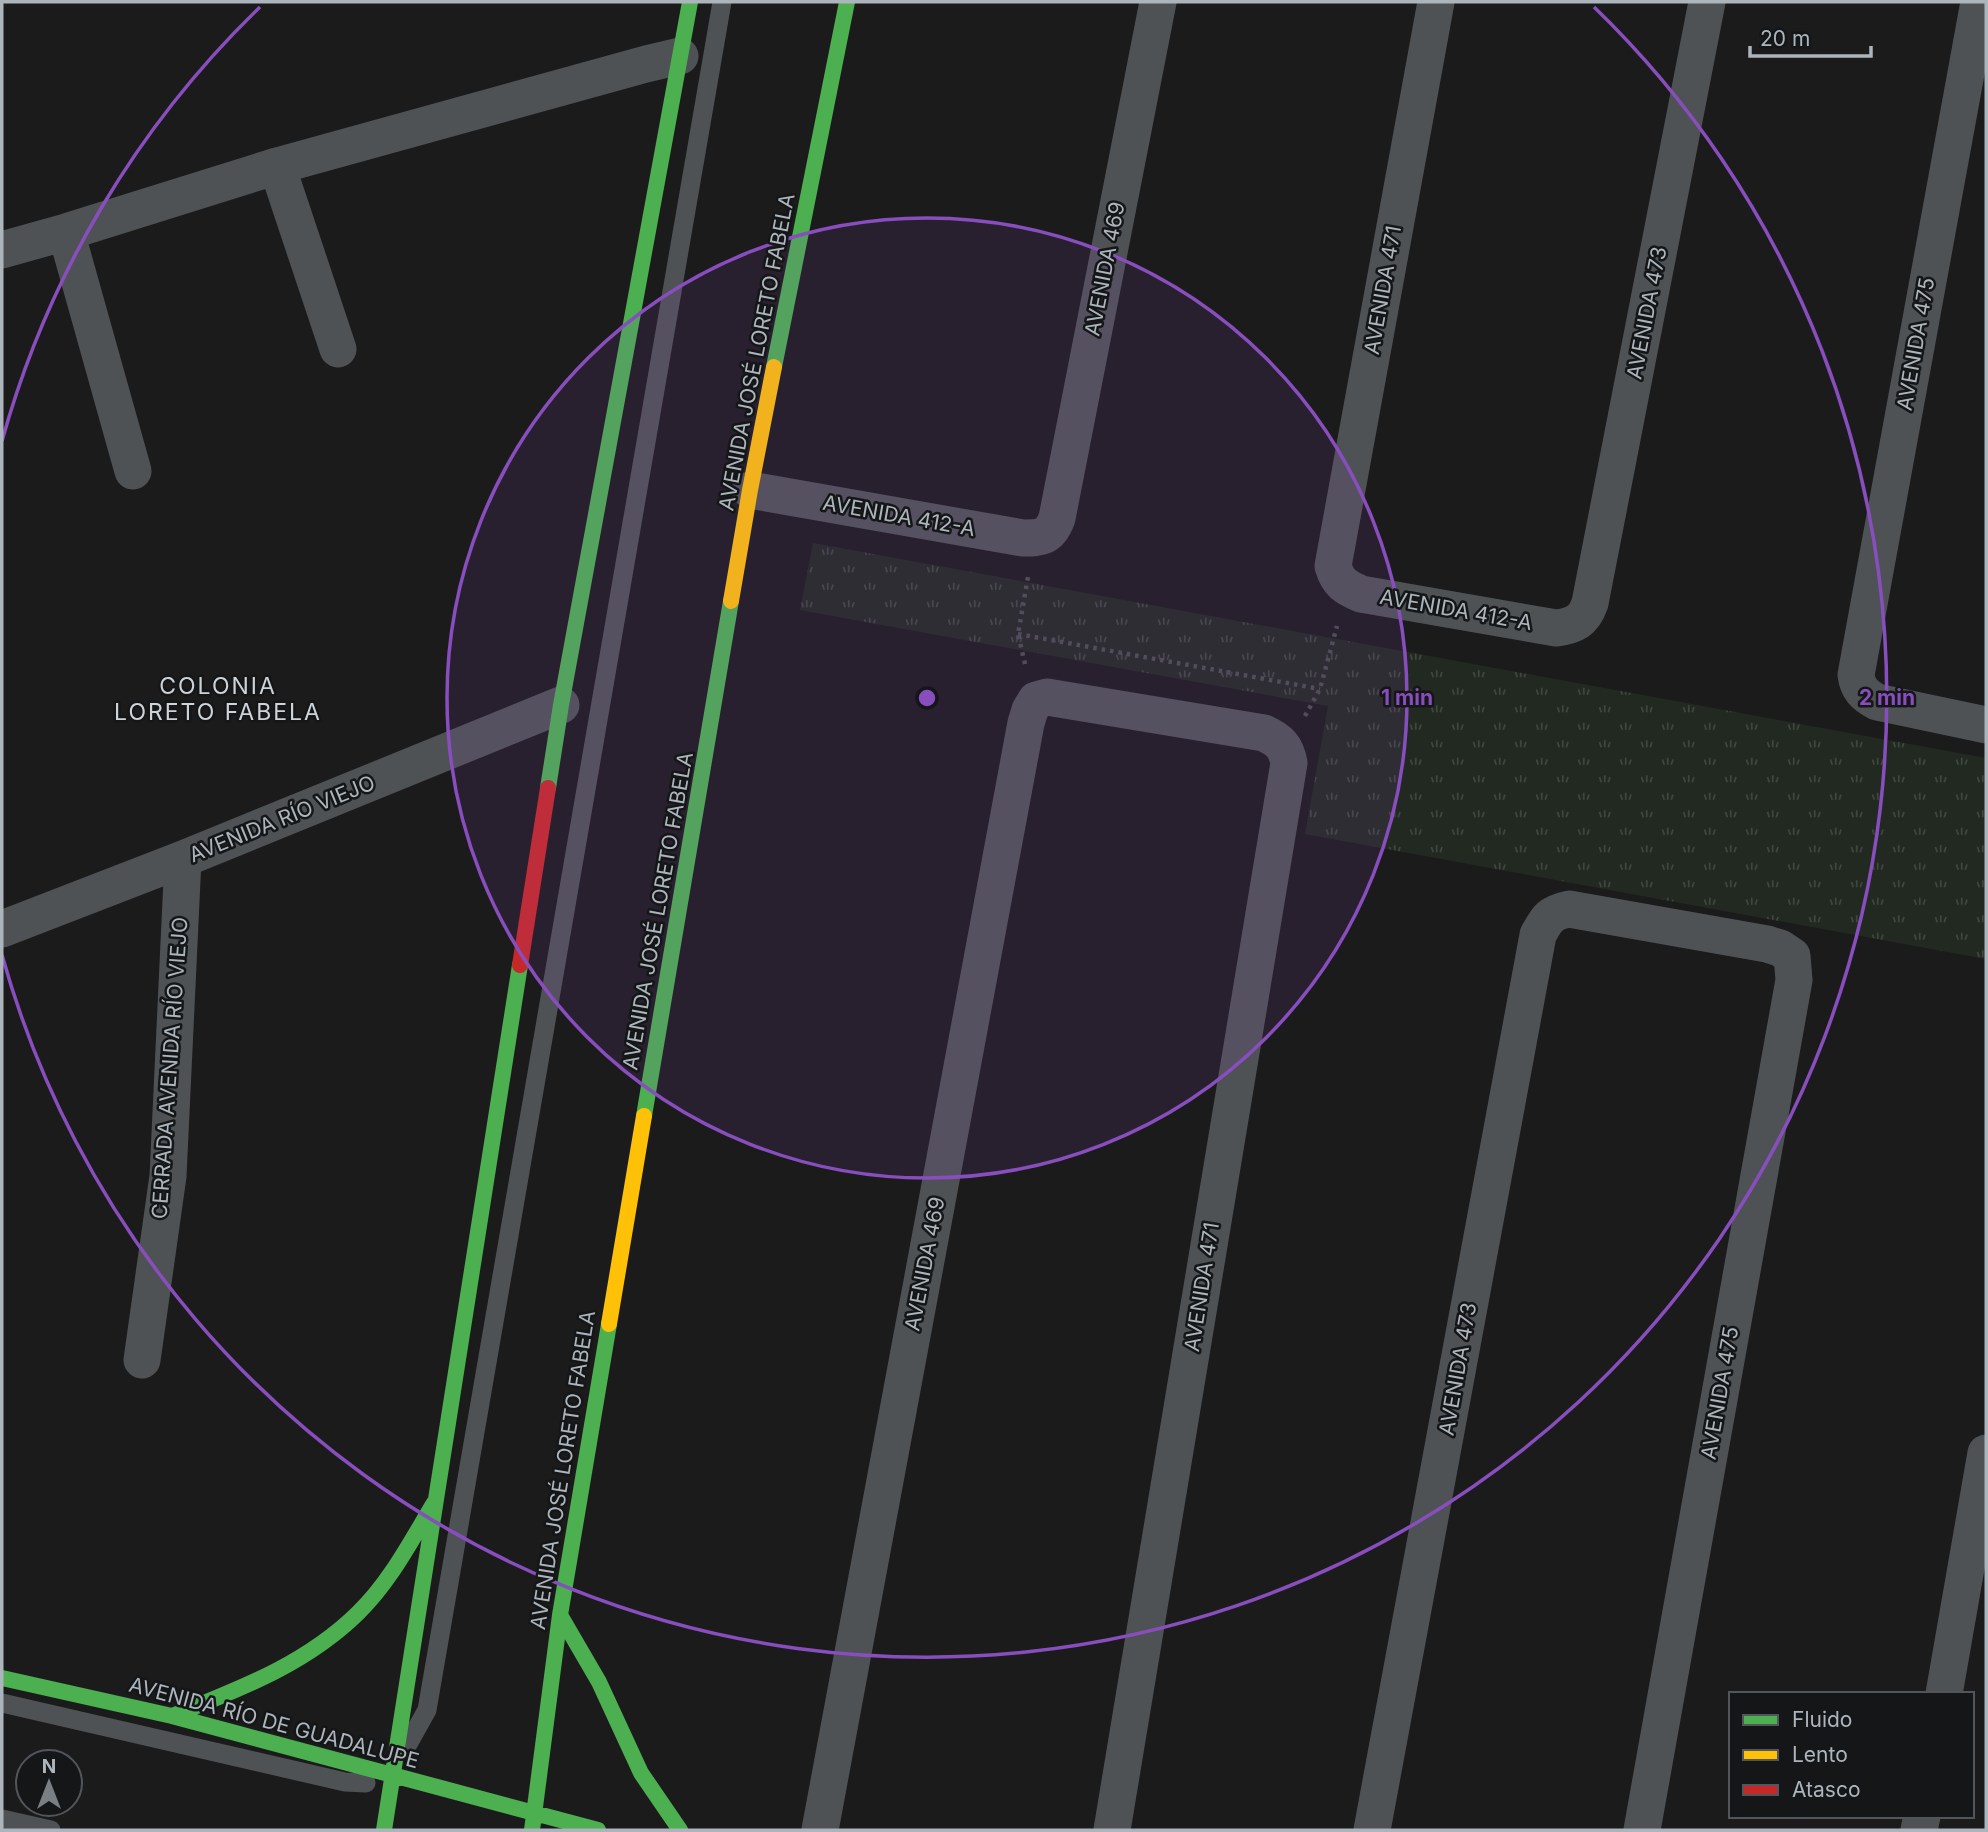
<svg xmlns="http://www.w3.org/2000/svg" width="1988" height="1832" viewBox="0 0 1988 1832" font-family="Inter,sans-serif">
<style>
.park{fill:url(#park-tufts)}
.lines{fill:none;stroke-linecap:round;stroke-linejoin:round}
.path{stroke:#4b4d4f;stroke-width:4.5;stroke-dasharray:3.5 5;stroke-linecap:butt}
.lane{stroke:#4f5255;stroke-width:19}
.street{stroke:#4f5255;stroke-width:37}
.fast{stroke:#4caf50;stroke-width:16}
.slow{stroke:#ffc107;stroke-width:16}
.jam{stroke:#c62828;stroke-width:16}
.ring{fill:none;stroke:#884ebe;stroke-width:3.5}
.labels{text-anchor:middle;stroke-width:5;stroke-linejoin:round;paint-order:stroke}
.street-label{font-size:21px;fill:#adb5bc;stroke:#151618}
.neighbourhood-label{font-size:23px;letter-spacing:2px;fill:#ced3d8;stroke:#151618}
.centre{fill:#884ebe;stroke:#151618;stroke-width:3.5}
.ring-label{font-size:21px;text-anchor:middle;font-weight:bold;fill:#884ebe;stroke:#151618;stroke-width:5;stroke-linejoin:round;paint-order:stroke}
</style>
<defs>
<pattern id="park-tufts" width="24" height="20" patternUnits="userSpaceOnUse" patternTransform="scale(1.75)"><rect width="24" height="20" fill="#212921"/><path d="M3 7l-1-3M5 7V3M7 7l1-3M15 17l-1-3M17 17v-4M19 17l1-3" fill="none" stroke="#3f463f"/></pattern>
</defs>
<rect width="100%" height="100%" fill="#1b1b1c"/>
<path class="park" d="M813 543 1986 758V959L1305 834 1328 706 800 610Z"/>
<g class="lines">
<path class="path" d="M1018 634 1320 689
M1025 664 1018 634 1028 577
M1305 716 1320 689 1337 626"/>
<path class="lane" d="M2 1703 345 1782 366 1783
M408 1744 427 1710 722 2
M2 1819 51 1830"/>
<path class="street" d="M1436 2 1333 566C1338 583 1345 587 1361 594L1556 628C1574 626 1584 621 1590 603L1707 2
M1979 2 1856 675C1858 689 1864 695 1877 702L1986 725
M277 166 338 349
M66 232 133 471
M2 250 66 232 277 166 646 64 680 56
M750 490 1023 538C1042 538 1050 537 1057 518L1158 2
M2 929 183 859 561 705
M142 1360 168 1176 183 859
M1944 1694 1986 1453
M820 1830 1026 723 1030 710 1036 700 1047 697 1264 733C1279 740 1286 746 1289 763L1112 1830
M1372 1830 1538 935C1547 918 1550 913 1569 909L1767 944 1780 948 1792 956 1794 980 1642 1830
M1919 1830 1922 1816"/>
<path class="fast" d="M774 367 847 2
M548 788 561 705 690 2
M644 1116 731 601
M560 1615 599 1682 641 1773 680 1830
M2 1678 172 1716 598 1830
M172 1716C239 1689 305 1665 358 1613 390 1582 411 1541 434 1503
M384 1830 520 965
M532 1830 560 1615 609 1324"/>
<path class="slow" d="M731 601 750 490 774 367
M609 1324 644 1116"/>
<path class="jam" d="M520 965 548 788"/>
</g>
<circle cx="927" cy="698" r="480" fill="#884ebe" fill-opacity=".12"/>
<g class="ring">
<circle cx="927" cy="698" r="480"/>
<path d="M2 441A960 960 0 0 1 260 7M1594 7A960 960 0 1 1 2 955"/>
</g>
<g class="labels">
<g class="street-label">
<text transform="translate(1105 269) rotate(-79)" y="7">AVENIDA 469</text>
<text transform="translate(1383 290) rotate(-80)" y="7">AVENIDA 471</text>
<text transform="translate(1647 313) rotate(-79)" y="7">AVENIDA 473</text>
<text transform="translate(1916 344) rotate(-80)" y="7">AVENIDA 475</text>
<text transform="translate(757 352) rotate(-79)" y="7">AVENIDA JOSÉ LORETO FABELA</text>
<text transform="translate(899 516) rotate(10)" y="7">AVENIDA 412-A</text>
<text transform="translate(1456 610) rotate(10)" y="7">AVENIDA 412-A</text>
<text transform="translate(282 819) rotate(-22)" y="7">AVENIDA RÍO VIEJO</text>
<text transform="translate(658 911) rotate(-80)" y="7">AVENIDA JOSÉ LORETO FABELA</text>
<text transform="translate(170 1068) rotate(-86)" y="7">CERRADA AVENIDA RÍO VIEJO</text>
<text transform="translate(925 1264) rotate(-79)" y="7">AVENIDA 469</text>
<text transform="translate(1202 1287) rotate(-81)" y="7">AVENIDA 471</text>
<text transform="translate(1458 1369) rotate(-80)" y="7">AVENIDA 473</text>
<text transform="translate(1720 1393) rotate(-80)" y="7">AVENIDA 475</text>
<text transform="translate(563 1470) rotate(-81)" y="7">AVENIDA JOSÉ LORETO FABELA</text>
<text transform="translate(274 1723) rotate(15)" y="7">AVENIDA RÍO DE GUADALUPE</text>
</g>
<g class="neighbourhood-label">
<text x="218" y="694">COLONIA<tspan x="218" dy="26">LORETO FABELA</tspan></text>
</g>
</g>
<circle cx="927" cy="698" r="10" class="centre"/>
<g class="ring-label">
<text x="1407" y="705">1 min</text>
<text x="1887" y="705">2 min</text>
</g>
<rect width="1988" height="1832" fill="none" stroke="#adb5bc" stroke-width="7"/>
<rect x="1729" y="1692" width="245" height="126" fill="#151618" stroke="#52565a" stroke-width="2"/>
<rect x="1743" y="1715" width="35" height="10" fill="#4caf50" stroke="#52565a" stroke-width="2"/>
<text x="1792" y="1727" font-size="21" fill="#adb5bc">Fluido</text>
<rect x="1743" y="1750" width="35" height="10" fill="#ffc107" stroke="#52565a" stroke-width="2"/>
<text x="1792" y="1762" font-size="21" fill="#adb5bc">Lento</text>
<rect x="1743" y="1785" width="35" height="10" fill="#c62828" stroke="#52565a" stroke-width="2"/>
<text x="1792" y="1797" font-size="21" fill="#adb5bc">Atasco</text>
<g transform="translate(49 1783)"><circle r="33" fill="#151618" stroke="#52565a" stroke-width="2"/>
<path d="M0-5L12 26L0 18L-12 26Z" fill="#7a7f84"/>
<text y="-10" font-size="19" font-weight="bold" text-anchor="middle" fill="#adb5bc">N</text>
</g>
<path d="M1750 46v10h121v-10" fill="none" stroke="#adb5bc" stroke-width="3.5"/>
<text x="1760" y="46" font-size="21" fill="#adb5bc" stroke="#151618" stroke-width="5" paint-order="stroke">20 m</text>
</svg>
